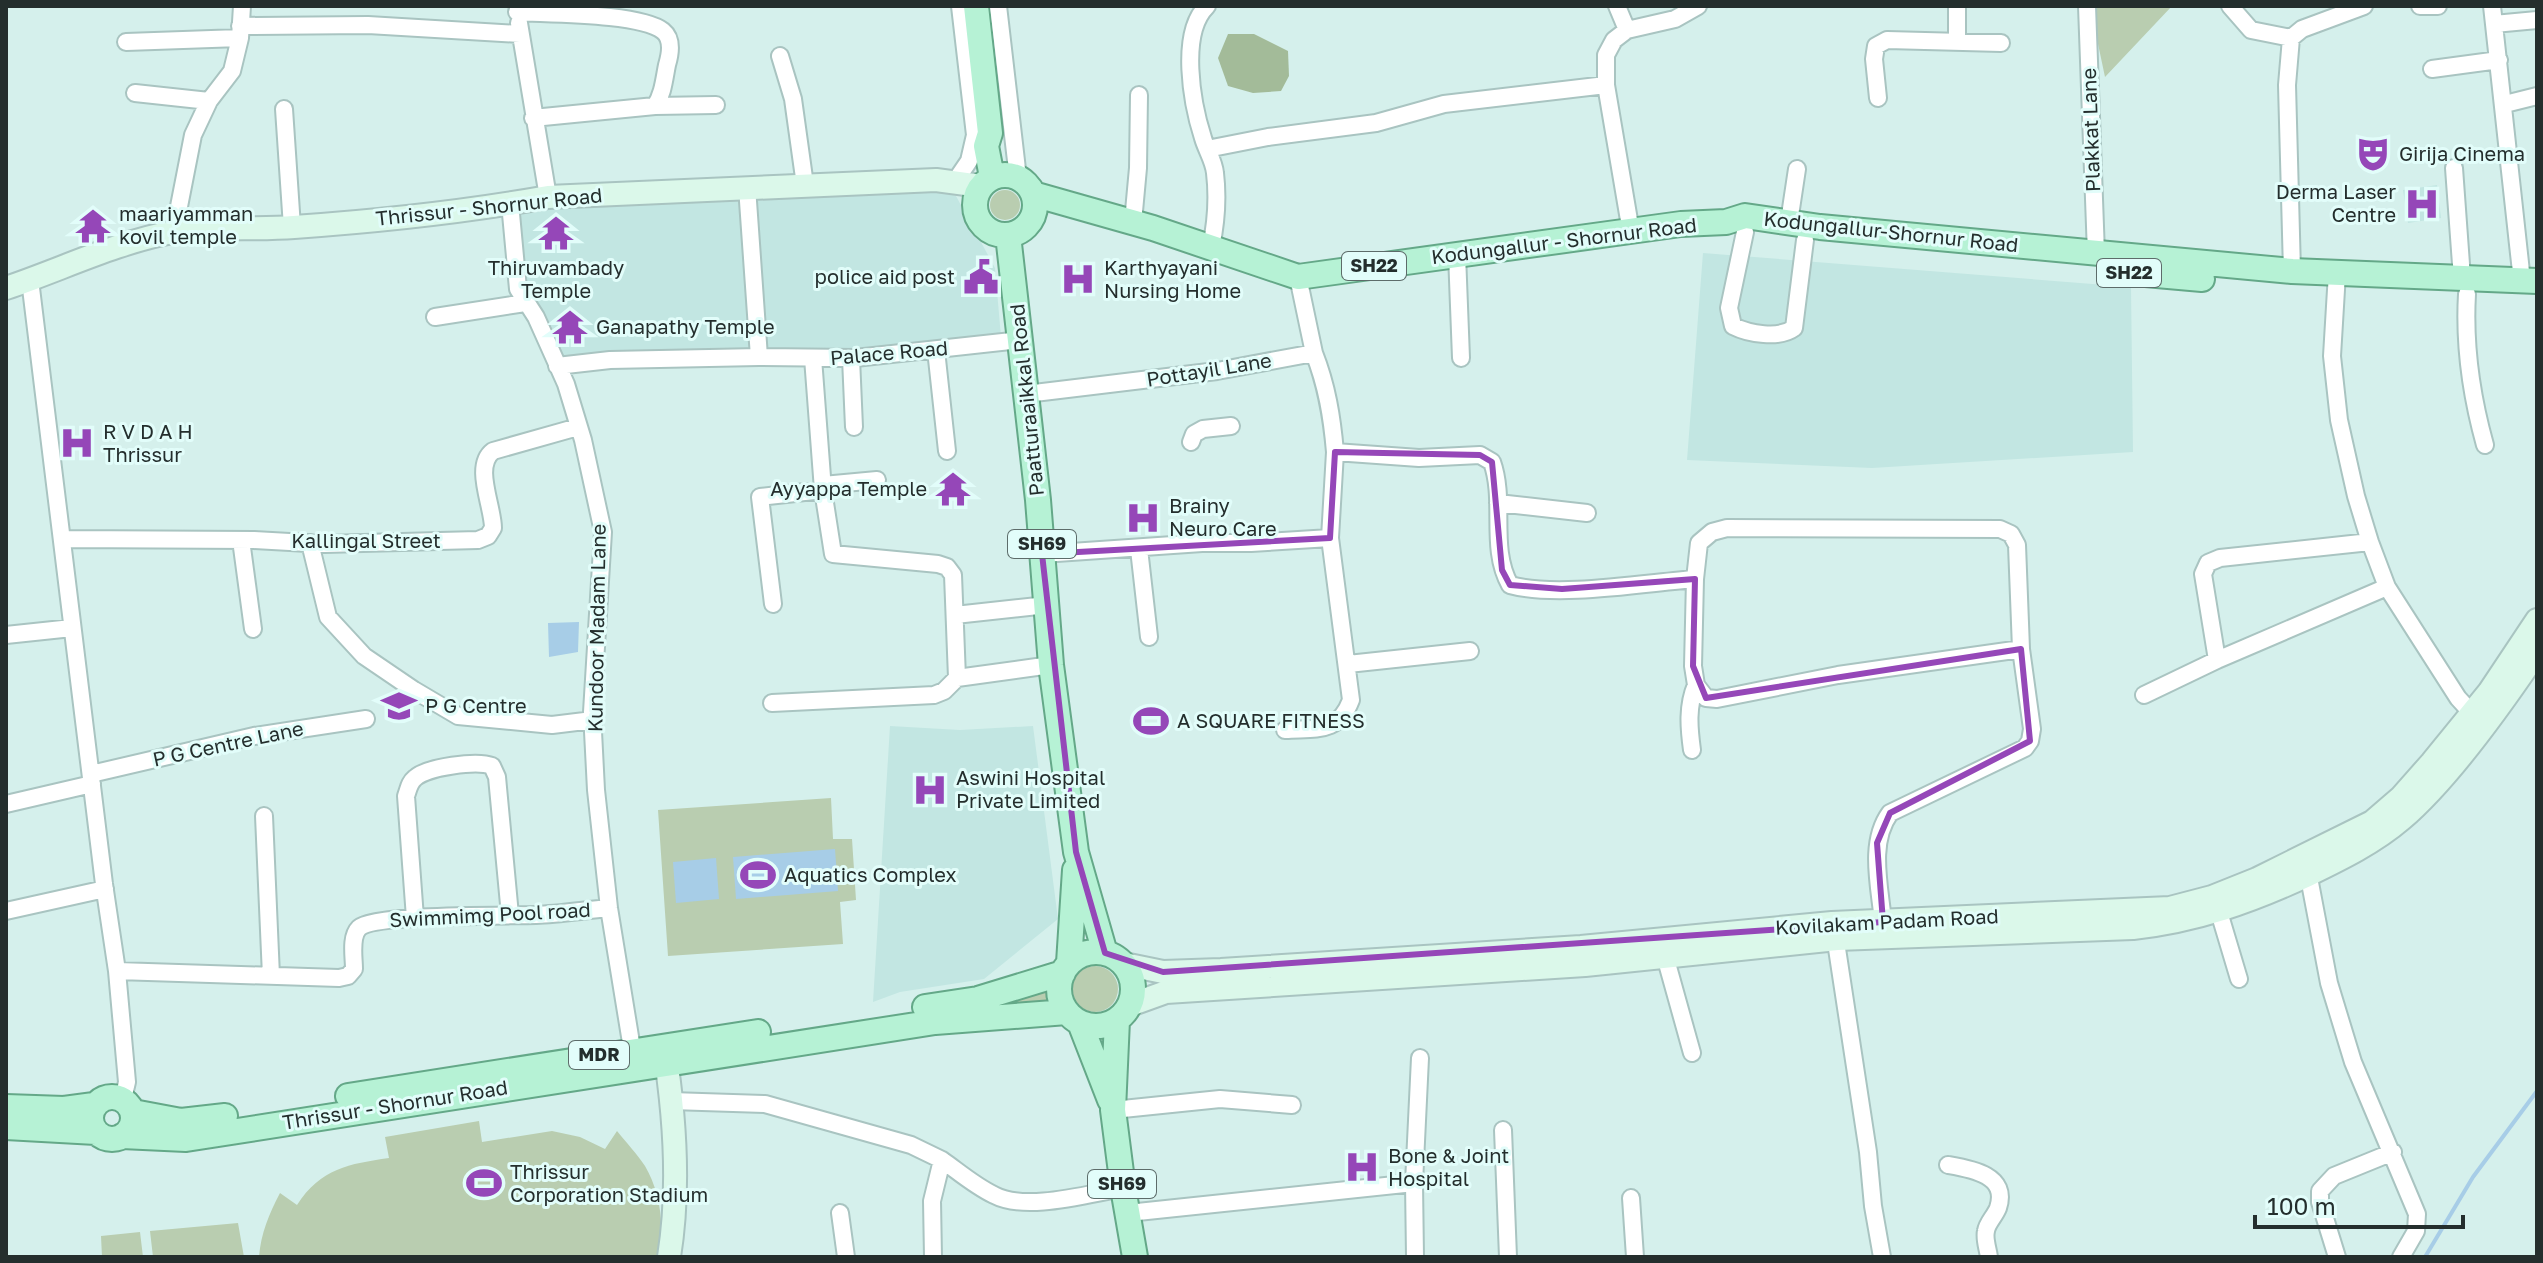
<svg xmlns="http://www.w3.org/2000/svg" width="2543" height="1263" viewBox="0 0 2543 1263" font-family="'Golos Text',sans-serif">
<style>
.built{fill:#c2e6e2}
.green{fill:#b9cdb0}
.forest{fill:#a3bb99}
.water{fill:#a7cde7}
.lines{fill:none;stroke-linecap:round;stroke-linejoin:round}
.stream{stroke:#a7cde7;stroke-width:4}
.minor-casing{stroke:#a9c4c1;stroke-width:20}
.secondary-casing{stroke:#a9c4c1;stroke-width:26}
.primary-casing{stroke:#64a888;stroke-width:28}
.minor{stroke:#fff;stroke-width:16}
.secondary{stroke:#dbf8ea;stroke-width:22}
.primary{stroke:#b6f2d5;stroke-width:24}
.marked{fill:none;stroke:#9547b8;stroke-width:6;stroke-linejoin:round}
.labels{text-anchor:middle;stroke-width:6;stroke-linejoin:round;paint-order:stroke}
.shield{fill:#e2fdfa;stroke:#5d6c6a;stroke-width:2}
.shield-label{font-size:18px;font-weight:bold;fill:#242e2d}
.street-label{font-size:20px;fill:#242e2d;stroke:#e2fdfa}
.poi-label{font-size:20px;fill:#242e2d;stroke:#e2fdfa;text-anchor:start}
</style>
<rect width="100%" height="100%" fill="#d5f0ec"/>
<path class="built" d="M2437 185 2441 218 2408 223 2403 190Z
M934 188 956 196 995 268 1001 337 857 355H764L752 198Z
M740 193 754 353 561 362 527 300 514 210Z
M1703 253 2131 287 2133 452 1872 468 1687 460Z
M890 726 960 730 1033 726 1058 919 984 979 900 992 873 1002Z"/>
<path class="green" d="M2090 6H2172L2105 77Z
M990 205a15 15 0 1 1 30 0a15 15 0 1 1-30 0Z
M831 798 833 839H852L856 900 840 902 843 944 668 956 658 810Z
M1072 989a23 23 0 1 1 46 0a23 23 0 1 1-46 0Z
M1050 987 1052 1005 989 1006Z
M479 1121 482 1142 552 1131 580 1137 605 1149 617 1131C626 1142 637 1154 645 1166 660 1191 666 1229 657 1257H259C261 1233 269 1214 280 1193L297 1205C321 1168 349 1164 389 1158L385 1137Z
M238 1223 244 1257H153L150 1231Z
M140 1232 143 1257H102L101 1236Z"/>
<path class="forest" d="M1228 34H1254L1288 51 1289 76 1281 91 1253 93 1228 86 1218 58Z"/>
<path class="water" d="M579 622 578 652 549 657 548 623Z
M835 849 838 891 736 899 733 857Z
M716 858 719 899 676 903 673 862Z"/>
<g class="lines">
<path class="stream" d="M2425 1257 2473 1177 2537 1091"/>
<g class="minor-casing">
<path id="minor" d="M998 6 1018 178
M1207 6C1179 33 1192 104 1203 138 1206 149 1214 161 1215 173 1218 198 1216 223 1211 247
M1617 6 1627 30 1614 40 1606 55V85L1631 232
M1957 6V40
M2087 6 2096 254
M2230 6 2251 30 2291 38
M2420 6H2438
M2492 6 2522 281
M517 12C548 14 640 13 663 31 673 39 670 55 667 65 664 80 663 94 655 106L533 118
M519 23 548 197
M2494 24 2537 20
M240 26 368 25 520 34
M1627 30 1675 19 1698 6
M126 42 240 38
M780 56 793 99 805 185
M2432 69 2499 60
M135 93 209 101
M1878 98 1874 59 1876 46 1887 40 2001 43
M2505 104 2537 96
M655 106 716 105
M284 109 292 227
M1207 149 1268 137 1376 123 1444 104 1606 85
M2454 168 2462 278
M954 183 969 161 975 135 960 6
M510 203 518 289 536 317 566 384 583 440 603 532 592 712 596 790 609 908 634 1061
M1133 222 1138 168 1139 95
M1789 222 1797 169
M174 232 193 135 209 101 232 71 240 38 242 6
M1745 232 1729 308 1733 326C1749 334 1779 339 1794 328L1805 240
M1457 254 1461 358
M2292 271 2287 85 2291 38 2302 29 2364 6
M2337 273 2332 356 2339 420 2356 496 2370 542 2387 587 2458 698 2479 721
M30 280 104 884 117 971 127 1082 123 1099
M2467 294C2464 346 2471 395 2485 445
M435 317 525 303
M936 350 947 451
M1314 353C1327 386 1332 417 1335 452L1419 458 1480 455 1492 462C1506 501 1489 548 1510 585 1557 598 1644 583 1695 579L1693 666 1696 685 1706 698 1717 699 1838 675 2021 649 2032 729 2030 741 2025 748 1890 813C1868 843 1880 887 1883 922
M759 357 855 358 1020 340
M813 358 823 490 833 554 938 564 947 567 953 575 957 678 1051 665
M851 358 854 427
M557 366 610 360 759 357 747 187
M1026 394 1217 371 1314 353 1298 277
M1191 442 1194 434 1203 429 1231 426
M823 485 877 480
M1498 503 1587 513
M63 539 254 540 325 544 478 540 488 536 493 528C493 506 473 466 493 451L578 427
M241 540 253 629
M2370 542 2220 558 2208 563 2203 574 2217 660 2387 587
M310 543 328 617 364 656 414 690 458 716 552 725 593 720
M1139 549 1149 637
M1042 554 1202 543H1251L1330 538
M1695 579 1699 543 1712 532 1727 528 2000 529 2011 534 2017 545 2021 649
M773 604 760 497 823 490
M955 615 1047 605
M6 635 72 628
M1348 664 1470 651
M2144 695 2217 660
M772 703 934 695 944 691 957 678
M1285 730C1317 728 1338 734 1351 700L1330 538 1335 452
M1692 750C1689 728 1687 706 1696 685
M91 774 254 736 366 719
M6 804 92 784
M264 816 271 976
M2307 867 2329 983 2353 1062 2417 1214 2416 1231 2401 1257
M6 911 105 889
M2219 912 2239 979
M415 918 406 796C409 788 409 783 415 778 427 767 477 760 492 766L497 777 510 915
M1834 929 1868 1152 1873 1206 1882 1257
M1665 956 1692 1053
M117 971 339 978 348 976 354 969C354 957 350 937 359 928 373 914 508 916 536 915 560 914 585 910 609 908
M671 1101 765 1104 911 1145 942 1160
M1113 1110 1220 1099 1292 1105
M1503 1130 1508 1257
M1948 1165C1971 1169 2009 1175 1998 1208 1995 1216 1987 1223 1986 1231 1984 1239 1988 1249 1989 1257
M1414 1183 1415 1257
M1631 1198 1635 1257
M840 1213 846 1257
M1128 1213 1414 1183 1420 1058
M933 1257 932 1201 942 1160C959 1172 975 1186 994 1195 1026 1212 1087 1194 1123 1188
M2337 1257 2320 1202V1191L2334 1176 2393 1152"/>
</g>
<g class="secondary-casing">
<path id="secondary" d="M6 288C60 270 117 242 173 232 210 226 256 230 294 227 379 221 464 212 548 197L936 180 981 186
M1124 964 1163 972 1221 970 1581 947 1832 923 2170 908 2212 897 2257 879 2372 822 2401 797 2432 762 2489 692 2537 620
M1130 1005 1166 992 1585 965 1837 939 2133 928C2196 921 2250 902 2308 875 2341 859 2374 843 2402 819 2450 778 2502 704 2537 652
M664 1047C675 1116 680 1189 669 1257"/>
</g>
<g class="primary-casing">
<path id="primary" d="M976 6 990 133 986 146 992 177
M975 205a30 30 0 1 1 60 0a30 30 0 1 1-60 0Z
M1033 194 1153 228 1298 277 1681 224 1726 222 1745 216 1820 227 2292 271 2537 281
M1008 235 1038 500 1051 665 1076 852 1105 953
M2123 272 2202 279
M1059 989a37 37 0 1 1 74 0a37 37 0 1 1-74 0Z
M1069 963 1075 870
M925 1007 978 999 1063 973
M1117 1020 1113 1110 1123 1188 1135 1257
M1080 1023 1110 1100
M348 1096 758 1032
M91 1118a21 21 0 1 1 42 0a21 21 0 1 1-42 0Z
M6 1107 64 1109 94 1105
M133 1112 181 1121 225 1116
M6 1127 96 1132
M122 1136 186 1139 935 1022 1067 1012"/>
</g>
<use href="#minor" class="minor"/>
<use href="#secondary" class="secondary"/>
<use href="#primary" class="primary"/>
</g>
<path class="marked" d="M1335 452 1480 455 1492 462 1502 570 1510 585 1562 589 1695 579 1693 666 1706 698 2021 649 2030 741 1890 813 1877 843 1883 922 1163 972 1105 953 1076 852 1042 554 1330 538Z"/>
<defs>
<g id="theatre-bare" transform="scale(2.76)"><path d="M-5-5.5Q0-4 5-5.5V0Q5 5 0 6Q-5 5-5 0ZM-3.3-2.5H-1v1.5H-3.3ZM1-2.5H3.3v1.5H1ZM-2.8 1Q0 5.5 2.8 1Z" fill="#9547b8" stroke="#e2fdfa" stroke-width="2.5" paint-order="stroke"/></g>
<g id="hospital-bare" transform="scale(2.76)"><path d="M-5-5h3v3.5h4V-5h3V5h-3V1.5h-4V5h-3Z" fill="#9547b8" stroke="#e2fdfa" stroke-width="2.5" paint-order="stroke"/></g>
<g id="temple-bare" transform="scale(2.76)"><path d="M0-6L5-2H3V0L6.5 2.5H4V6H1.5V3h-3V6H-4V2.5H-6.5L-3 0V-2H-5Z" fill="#9547b8" stroke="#e2fdfa" stroke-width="2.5" paint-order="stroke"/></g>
<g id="civic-bare" transform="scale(2.76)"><path d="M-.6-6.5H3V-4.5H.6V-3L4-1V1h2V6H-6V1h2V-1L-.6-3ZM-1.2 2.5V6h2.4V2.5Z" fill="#9547b8" stroke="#e2fdfa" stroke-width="2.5" paint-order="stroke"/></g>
<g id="university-bare" transform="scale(2.76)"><path d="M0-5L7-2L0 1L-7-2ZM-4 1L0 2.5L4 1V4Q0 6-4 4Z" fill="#9547b8" stroke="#e2fdfa" stroke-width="2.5" paint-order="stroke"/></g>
<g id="stadium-bare" transform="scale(2.76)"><path d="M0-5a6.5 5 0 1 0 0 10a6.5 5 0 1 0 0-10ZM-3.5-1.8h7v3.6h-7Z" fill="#9547b8" stroke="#e2fdfa" stroke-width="2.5" paint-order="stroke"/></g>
</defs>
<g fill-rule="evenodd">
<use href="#theatre-bare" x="2373" y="154"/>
<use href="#hospital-bare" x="2422" y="204"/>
<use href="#temple-bare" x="93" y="226"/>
<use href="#temple-bare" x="556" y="233"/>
<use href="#civic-bare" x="981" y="277"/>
<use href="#hospital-bare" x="1078" y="279"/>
<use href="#temple-bare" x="570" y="327"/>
<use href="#hospital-bare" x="77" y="443"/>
<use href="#temple-bare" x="953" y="489"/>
<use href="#hospital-bare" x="1143" y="518"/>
<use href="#university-bare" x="399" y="706"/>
<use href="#stadium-bare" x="1151" y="721"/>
<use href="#hospital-bare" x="930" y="790"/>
<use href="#stadium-bare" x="758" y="875"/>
<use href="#hospital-bare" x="1362" y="1167"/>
<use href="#stadium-bare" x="484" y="1183"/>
</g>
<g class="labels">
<g class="shield">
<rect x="1342" y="252" width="64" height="28" rx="6"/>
<rect x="2097" y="259" width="64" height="28" rx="6"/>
<rect x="1008" y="530" width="68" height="28" rx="6"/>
<rect x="569" y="1041" width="60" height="28" rx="6"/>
<rect x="1088" y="1170" width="68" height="28" rx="6"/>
</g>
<g class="shield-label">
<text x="1374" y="272">SH22</text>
<text x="2129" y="279">SH22</text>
<text x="1042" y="550">SH69</text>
<text x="599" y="1061">MDR</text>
<text x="1122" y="1190">SH69</text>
</g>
<g class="street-label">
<text transform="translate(2091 130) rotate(-92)" y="7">Plakkat Lane</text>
<text transform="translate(489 207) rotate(-6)" y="7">Thrissur - Shornur Road</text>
<text transform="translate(1891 232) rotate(6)" y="7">Kodungallur-Shornur Road</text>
<text transform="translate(1564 241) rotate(-7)" y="7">Kodungallur - Shornur Road</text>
<text transform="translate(889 353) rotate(-5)" y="7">Palace Road</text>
<text transform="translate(1209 370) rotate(-9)" y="7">Pottayil Lane</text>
<text transform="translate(1027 400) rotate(-96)" y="7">Paatturaaikkal Road</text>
<text x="366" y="548">Kallingal Street</text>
<text transform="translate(597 628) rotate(-89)" y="7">Kundoor Madam Lane</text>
<text transform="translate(228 744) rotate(-12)" y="7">P G Centre Lane</text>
<text transform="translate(490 915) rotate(-3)" y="7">Swimmimg Pool road</text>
<text transform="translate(1887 922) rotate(-3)" y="7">Kovilakam Padam Road</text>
<text transform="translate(395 1105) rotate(-9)" y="7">Thrissur - Shornur Road</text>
</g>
<g class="poi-label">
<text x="2399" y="161">Girija Cinema</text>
<text x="2396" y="199" text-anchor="end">Derma Laser<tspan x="2396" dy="23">Centre</tspan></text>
<text x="119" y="221">maariyamman<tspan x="119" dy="23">kovil temple</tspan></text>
<text x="556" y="275" text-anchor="middle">Thiruvambady<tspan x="556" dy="23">Temple</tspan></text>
<text x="1104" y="275">Karthyayani<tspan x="1104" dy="23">Nursing Home</tspan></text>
<text x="955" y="284" text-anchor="end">police aid post</text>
<text x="596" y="334">Ganapathy Temple</text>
<text x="103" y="439">R V D A H<tspan x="103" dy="23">Thrissur</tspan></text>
<text x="927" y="496" text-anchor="end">Ayyappa Temple</text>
<text x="1169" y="513">Brainy<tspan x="1169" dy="23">Neuro Care</tspan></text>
<text x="425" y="713">P G Centre</text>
<text x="1177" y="728">A SQUARE FITNESS</text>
<text x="956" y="785">Aswini Hospital<tspan x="956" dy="23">Private Limited</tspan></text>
<text x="784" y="882">Aquatics Complex</text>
<text x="1388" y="1163">Bone &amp; Joint<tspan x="1388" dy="23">Hospital</tspan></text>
<text x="510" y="1179">Thrissur<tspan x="510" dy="23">Corporation Stadium</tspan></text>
</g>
</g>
<rect width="2543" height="1263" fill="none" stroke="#242e2d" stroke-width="16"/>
<path d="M2255 1215v12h208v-12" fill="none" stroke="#242e2d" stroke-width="4"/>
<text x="2267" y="1215" font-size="24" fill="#242e2d" stroke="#e2fdfa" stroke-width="6" paint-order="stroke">100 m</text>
</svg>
